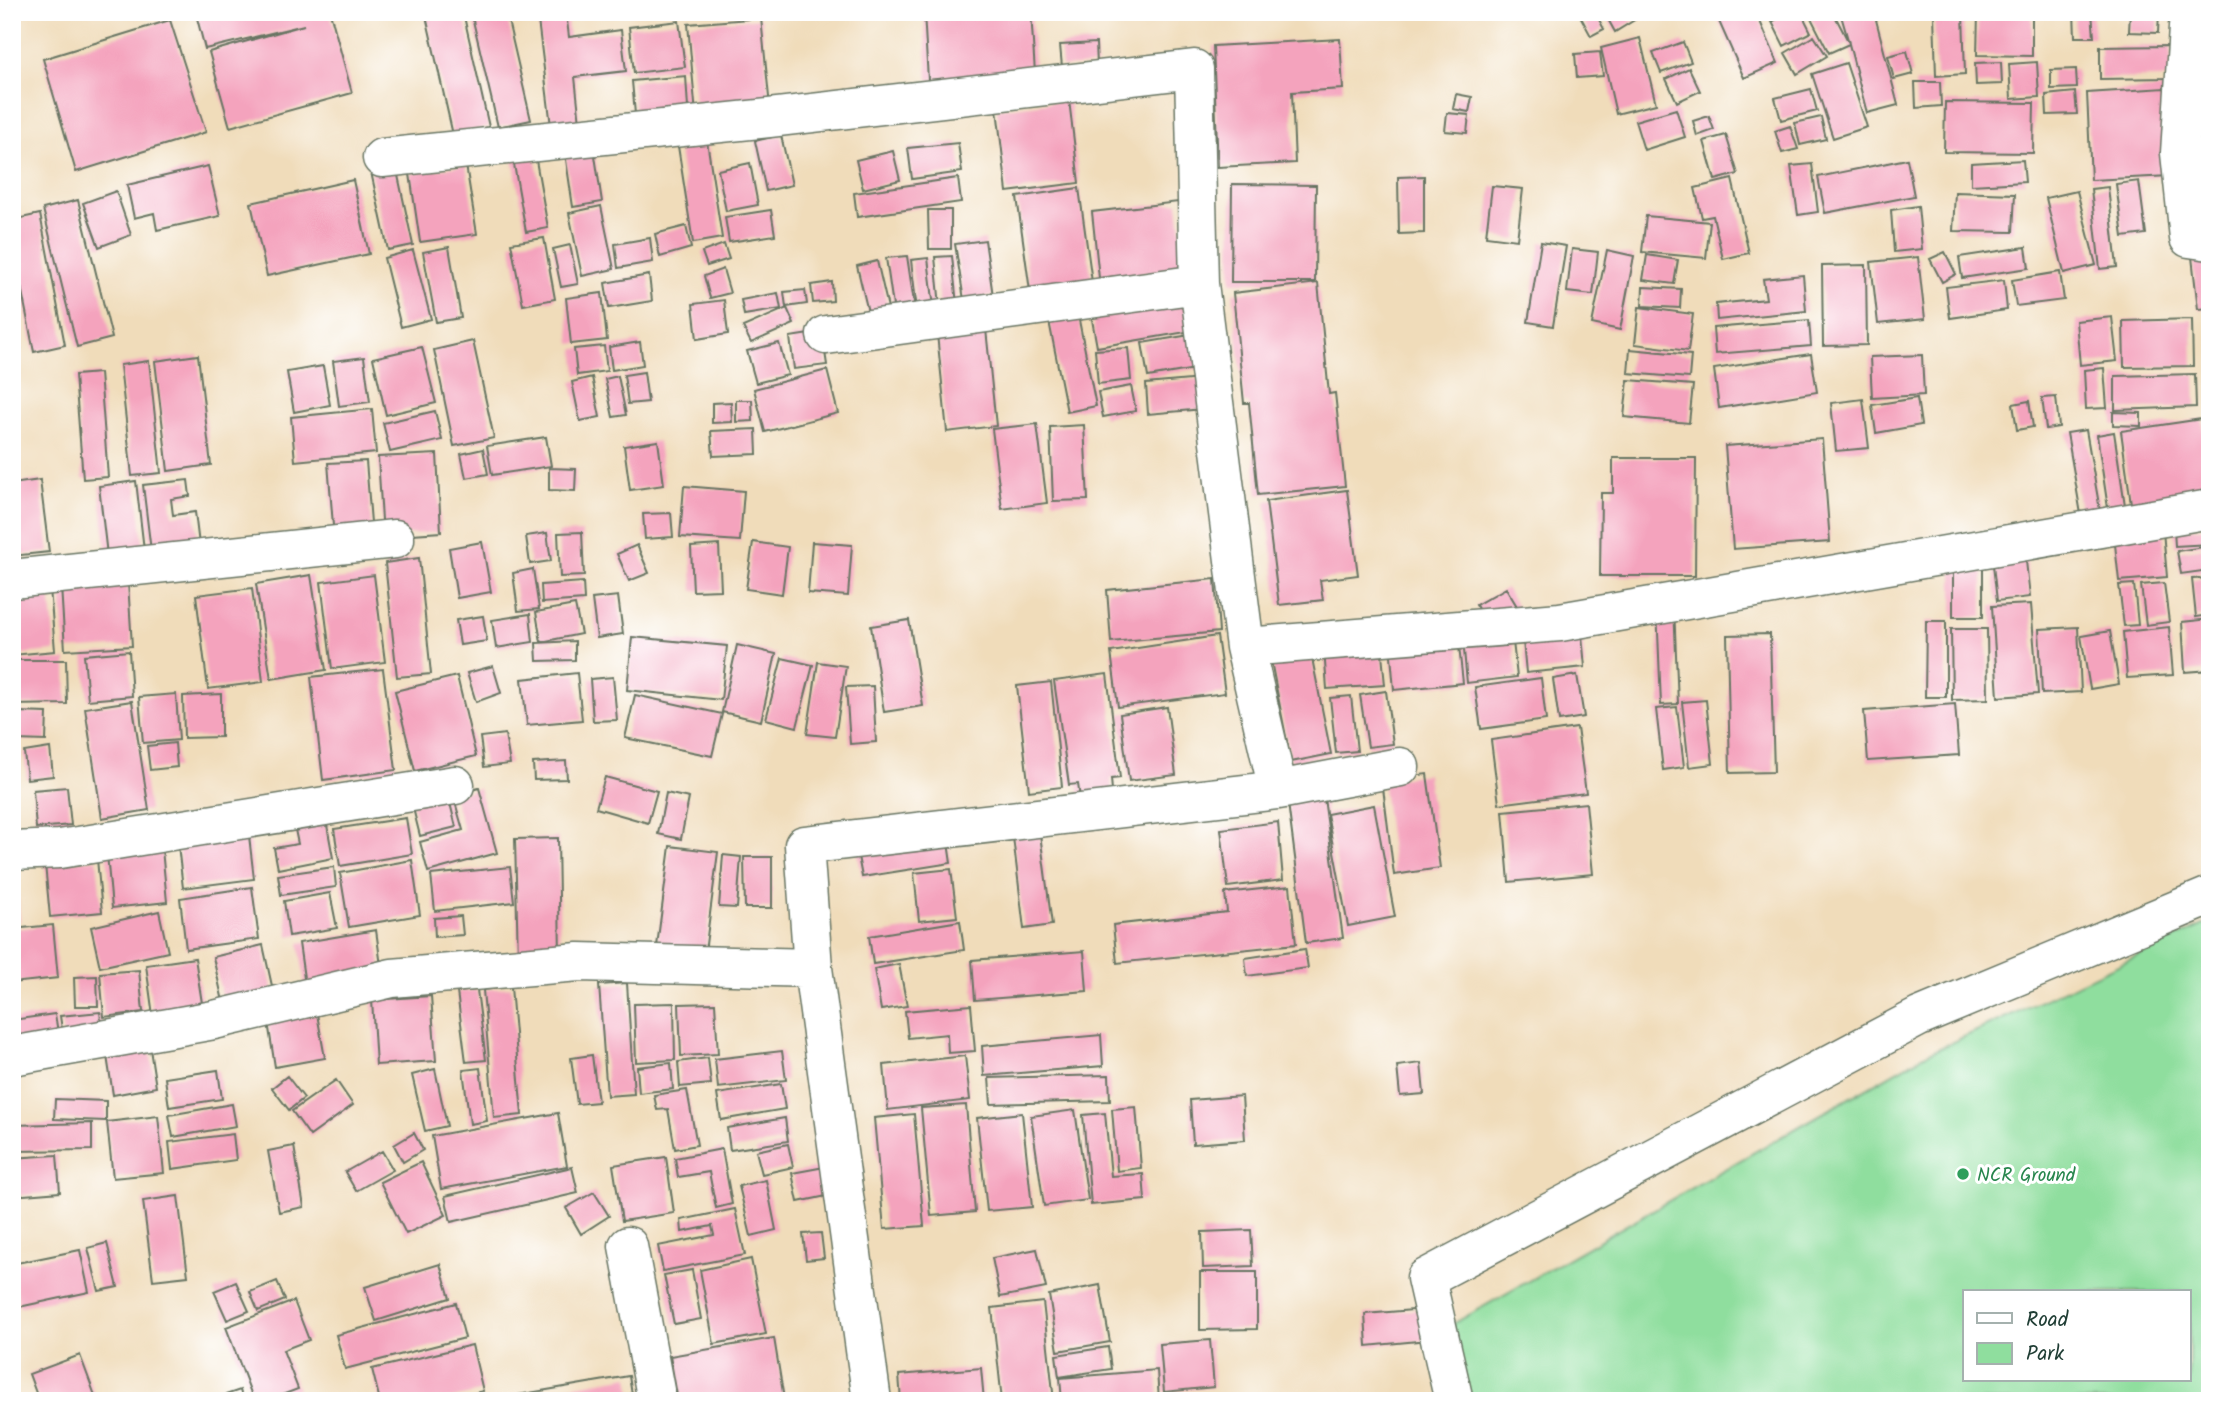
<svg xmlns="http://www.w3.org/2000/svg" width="2222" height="1413" viewBox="0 0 2222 1413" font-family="Kalam,sans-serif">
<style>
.green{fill:#8fde9e;stroke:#578e69;stroke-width:2;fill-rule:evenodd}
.building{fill:#f4a3bd}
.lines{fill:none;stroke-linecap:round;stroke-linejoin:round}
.street-casing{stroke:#687563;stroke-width:41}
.street{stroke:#fff;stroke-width:38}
.leisure-dot{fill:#2e9e5b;stroke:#fff;stroke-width:2.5}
.labels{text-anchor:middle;stroke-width:6;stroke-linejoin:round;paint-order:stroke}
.leisure-label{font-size:19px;fill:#27864d;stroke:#fff;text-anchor:start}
</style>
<rect width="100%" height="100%" fill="#fff"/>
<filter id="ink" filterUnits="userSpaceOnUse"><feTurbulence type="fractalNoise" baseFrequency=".0143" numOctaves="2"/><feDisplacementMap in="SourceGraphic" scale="14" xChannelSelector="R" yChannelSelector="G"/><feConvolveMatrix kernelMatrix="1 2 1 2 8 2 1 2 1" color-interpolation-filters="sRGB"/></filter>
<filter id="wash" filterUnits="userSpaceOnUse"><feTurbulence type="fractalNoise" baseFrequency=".00686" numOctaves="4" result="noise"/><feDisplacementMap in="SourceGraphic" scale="28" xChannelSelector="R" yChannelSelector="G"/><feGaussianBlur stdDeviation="1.57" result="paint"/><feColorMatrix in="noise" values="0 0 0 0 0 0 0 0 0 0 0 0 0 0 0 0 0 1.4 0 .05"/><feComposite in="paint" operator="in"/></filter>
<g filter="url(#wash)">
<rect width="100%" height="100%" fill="#f0dcba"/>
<path class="green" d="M2210 922V1401H1469L1453 1324 1923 1056ZM1965 1292H2189V1380H1965Z"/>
<g id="blocks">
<path class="building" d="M221 12H330L352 93 230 127 209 52 304 25 205 49 197 18Z
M442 12H463L489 127 453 135 426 16Z
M471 12H506L531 120 498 127Z
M537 12H566L569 37 621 30 626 71 575 77 580 123 551 126Z
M924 12H1031L1035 73 928 80Z
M1092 12H1159V15L1092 18Z
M1578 12H1595L1604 29 1591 36Z
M1604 12H1639L1641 16 1615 32Z
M1727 12H1756L1778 63 1744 78 1717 17Z
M1790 12H1801L1811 32 1784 46 1772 22Z
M1808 12H1833L1849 43 1840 12H1874L1898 105 1867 113 1849 44 1829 53Z
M1978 12 2032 14V56L1977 55Z
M2074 12H2092L2094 37H2075Z
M2130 12H2159L2158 33 2129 32Z
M1934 13H1963L1965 74 1936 76Z
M761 18 770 107 696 115 688 24Z
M170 20 206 132 76 172 43 59Z
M679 21 685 67 634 73 629 27Z
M1814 36 1827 56 1797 74 1785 53Z
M1640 38 1656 104 1616 114 1601 48Z
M1340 39 1343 89 1292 92 1295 163 1218 167 1213 46Z
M1683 42 1691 62 1661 73 1653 53Z
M1096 43 1097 65 1062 67 1060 45Z
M2171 46V78L2100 79V47Z
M1907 51 1913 74 1894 79 1888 56Z
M1600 52 1603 76 1577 78 1575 54Z
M2001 62 2002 84 1976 85 1975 63Z
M2037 62 2039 97 2011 99 2009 64Z
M1846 63 1867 127 1833 138 1812 74Z
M1689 68 1700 91 1677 102 1666 79Z
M2076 69 2077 88 2051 89V70Z
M686 76 688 108 635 114 632 81Z
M1915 82H1940L1941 106 1916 108Z
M2165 88 2170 176 2091 180 2087 93Z
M1811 89 1817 111 1781 120 1775 98Z
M2075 92 2077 114 2047 115 2046 95Z
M1456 94 1472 97 1469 112 1453 109Z
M1069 100 1079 183 1007 192 997 109Z
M1945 102 2034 103 2033 153 1944 152Z
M1676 109 1685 137 1644 150 1635 121Z
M2195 111 2210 112V168L2190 166Z
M1447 113 1469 115 1467 133 1445 131Z
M1709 116 1714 130 1697 136 1693 121Z
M1821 117 1826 139 1800 145 1795 123Z
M1790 126 1798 149 1782 153 1775 131Z
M781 135 792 185 766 191 755 141Z
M1726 135 1738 174 1715 180 1704 141Z
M707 141 722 238 693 243 678 146Z
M958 143 962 172 912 179 908 148Z
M534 149 548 228 526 232 512 153Z
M594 149 602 202 573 207 565 153Z
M893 151 900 180 863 189 856 160Z
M1907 159 1914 196 1825 213 1818 177Z
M2023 160 2025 182 1971 185V163Z
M750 163 758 205 726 211 718 170Z
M1812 164 1818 212 1798 215 1791 166Z
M466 165 477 234 420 242 410 174Z
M208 166 220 216 157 230 154 213 134 218 127 185Z
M396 166 413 245 388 250 371 172Z
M2194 174H2210V231L2194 230Z
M1424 176V233L1399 234 1398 177Z
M958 178 961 202 857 217 854 193Z
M1732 179 1749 253 1723 259 1713 216 1702 218 1695 188Z
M353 180 369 254 267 276 251 203Z
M2139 181 2146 234 2123 237 2116 184Z
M1232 184 1316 185 1315 282H1231Z
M1492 186 1523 189 1517 240 1486 236Z
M2108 187 2117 267 2100 269 2091 189Z
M1079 188 1092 282 1030 291 1017 197Z
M116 191 131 235 99 247 83 203Z
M2077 191 2096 265 2064 273 2046 198Z
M1955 192 2015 194 2013 232 1953 231Z
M78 200 112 338 77 347 43 209Z
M1178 202 1185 269 1099 278 1092 212Z
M601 206 614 269 582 276 569 213Z
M1918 206 1922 249 1894 252 1891 210Z
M771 210 775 235 729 242 725 217Z
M928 210H951V249H929Z
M40 214 65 345 34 352 12 241V220Z
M1646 216 1710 222 1706 258 1642 252Z
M686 226 691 248 660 257 655 234Z
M544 238 555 299 523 305 511 243Z
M650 238 653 262 618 268 615 244Z
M985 240 993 296 964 300 955 244Z
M1541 242 1566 246 1553 326 1528 322Z
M724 244 729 259 707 266 702 252Z
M570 245 578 284 561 287 553 249Z
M449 247 461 318 436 322 423 252Z
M2026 247 2029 268 1962 278 1959 257Z
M1572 249 1598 252 1593 295 1567 292Z
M413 250 431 319 401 327 384 258Z
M1607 250 1634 256 1620 330 1592 324Z
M1945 252 1956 274 1942 282 1930 259Z
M1647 255 1678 260 1674 284 1643 280Z
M2210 255V308L2198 309 2192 257Z
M907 256 915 309 894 313 886 258Z
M952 256 957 305 940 306 935 257Z
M1918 257 1925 319 1878 324 1871 262Z
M928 258 934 308 917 310 911 260Z
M877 261 889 312 869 316 857 266Z
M1866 265 1867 345 1823 346 1822 266Z
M723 269 730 293 710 298 704 276Z
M2060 272 2064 300 2016 306 2012 280Z
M649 275 652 301 609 308 605 283Z
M1803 275 1806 311 1717 320 1716 304 1766 299 1763 279Z
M2004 280 2007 310 1950 318 1946 287Z
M832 282 833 301 813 303 811 285Z
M1318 283 1329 394 1335 393 1345 486 1258 495 1249 403H1244L1233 293Z
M1643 287 1681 289 1680 308 1642 306Z
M805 290 807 304 786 307 784 292Z
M602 293 607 340 571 344 566 298Z
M778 293 781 309 744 315 741 300Z
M1193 297 1198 330 1097 347 1091 314Z
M724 300 728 334 697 339 693 304Z
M1076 305 1096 406 1067 412 1047 311Z
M1639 307 1693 314 1688 351 1635 344Z
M787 308 794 324 751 343 743 327Z
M12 312 21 348 12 350Z
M2112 317 2117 361 2080 365 2076 321Z
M2192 319 2193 366 2124 367 2123 321Z
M1809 320 1811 346 1715 354 1713 328Z
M986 329 996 426 947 432 937 334Z
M822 332 827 365 794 369 790 337Z
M1196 334 1201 368 1148 377 1142 343Z
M473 341 494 438 454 446 434 350Z
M640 342 643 365 612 370 609 347Z
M779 343 788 375 756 383 747 351Z
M604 346 607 371 577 375 574 349Z
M422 347 436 403 386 415 373 358Z
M1128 348 1131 380 1098 384 1095 350Z
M1630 349 1691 355 1689 378 1628 373Z
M1811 354 1817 392 1719 408 1714 369Z
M198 355 211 465 168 471 155 361Z
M1922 355 1924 395 1872 398 1870 357Z
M364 357 370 402 339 406 333 361Z
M149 361 161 473 132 476 120 365Z
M323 366 330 405 294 412 287 372Z
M2104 368 2107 408 2086 409 2084 370Z
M827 370 838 413 765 432 754 389Z
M644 372 648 402 628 404 624 375Z
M100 373 108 477 83 479 75 375Z
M2195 374 2196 407 2115 410V376Z
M618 376 626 415 613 417 605 379Z
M592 377 600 417 580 421 572 382Z
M1201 379 1203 409 1148 414 1146 384Z
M1628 380 1693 385 1689 423 1624 417Z
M1131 386 1136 411 1103 417 1098 392Z
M2056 397 2059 427 2046 429 2042 398Z
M1917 398 1921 425 1876 433 1872 405Z
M1863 399 1869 448 1836 451 1831 403Z
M736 400H752L753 421 736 422Z
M2029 401 2033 427 2017 430 2013 404Z
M731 402 732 422 712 423V403Z
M372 409 376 453 295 461 291 417Z
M435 411 442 440 390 452 383 423Z
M2113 412 2141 413V426L2113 425Z
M2202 419 2210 470V500L2132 511 2121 431Z
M1037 424 1047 503 1002 509 992 429Z
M1084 425 1088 500 1053 501 1050 427Z
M756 429 757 454 713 456 711 431Z
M2086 430 2101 516 2082 520 2067 433Z
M2114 432 2126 512 2109 515 2097 435Z
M546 437 551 466 492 475 487 446Z
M1822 439 1830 542 1733 549 1725 446Z
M658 441 664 485 630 490 624 446Z
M483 449 488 474 466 478 461 454Z
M437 454 441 532 383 536 378 457Z
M1613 458H1696L1695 576H1600L1601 493H1613Z
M366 461 372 535 334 538 328 463Z
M549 468 576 469 575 491 549 490Z
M40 480 49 552 12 556V484Z
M188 480 190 496 171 499 173 515 195 512 199 545 151 551 143 485Z
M136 481 144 550 107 555 99 486Z
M684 486 744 491 740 541 680 537Z
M1347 490 1358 575 1320 580 1323 600 1279 605 1266 501Z
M671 513 673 537 645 539 643 514Z
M2210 527V544L2175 546 2174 530Z
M2163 531 2167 577 2119 581 2114 535Z
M582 532 584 576 560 577 558 533Z
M547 533 551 561 530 564 526 536Z
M482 542 491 592 457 598 449 548Z
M753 542 788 547 782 594 746 589Z
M812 542 852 545 848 596 808 593Z
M637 545 649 573 629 581 617 554Z
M719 545 721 590 693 591 691 547Z
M2210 546V570L2181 574 2177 551Z
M2025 552 2030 597 1997 601 1992 556Z
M1983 556V617H1953V557Z
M419 558 431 674 397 677 385 563Z
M533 569 539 609 518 611 513 573Z
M311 575 326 670 271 679 256 584Z
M374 575 385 662 332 669 321 582Z
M2210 578V615L2196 617 2192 579Z
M1215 579 1219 632 1111 642 1107 590Z
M128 582 132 646 65 650 61 586Z
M583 582 584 600 542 603 541 585Z
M2164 583 2169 622 2146 625 2141 585Z
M2134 584 2138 625 2124 626 2119 585Z
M50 588 55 651 12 655V591Z
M252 588 263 682 208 689 196 595Z
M1506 588 1518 608 1487 626 1476 605Z
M618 596 623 634 597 638 592 599Z
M2031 604 2038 694 1998 697 1992 606Z
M575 605 581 634 541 642 536 612Z
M1674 606 1678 704 1661 705 1657 607Z
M530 614 533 642 496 648 492 620Z
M483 616 487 641 460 645 456 620Z
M2210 619V670L2185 672 2182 622Z
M909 620 923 706 884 712 871 626Z
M1926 621H1946V697H1925Z
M1581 625 1585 667 1526 673 1522 630Z
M2078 627 2081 692 2042 694 2039 629Z
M2169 627 2173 675 2127 678 2123 632Z
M1951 629H1987L1988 699 1952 700Z
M2110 631 2119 684 2090 689 2081 636Z
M1512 633 1517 677 1467 683 1463 639Z
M1770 634 1774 772 1730 773 1727 635Z
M1217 636 1225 693 1118 707 1111 652Z
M632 637 727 646 721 700 627 690Z
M1458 637 1463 683 1394 690 1390 644Z
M575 641V660L537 661 536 643Z
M1381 644 1385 685 1327 689 1324 649Z
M737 645 776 654 761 721 722 712Z
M129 651 132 696 88 700 84 655Z
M1311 653 1331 754 1291 762 1271 661Z
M782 658 813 665 797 727 766 719Z
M12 660H66L67 704 12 705Z
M818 662 846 666 835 737 807 734Z
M493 666 501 693 476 702 467 673Z
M383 669 396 770 323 780 311 677Z
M577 673 582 720 527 725 522 679Z
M1107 674 1120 778 1111 779 1113 801 1081 805 1078 784 1069 785 1054 681Z
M1577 675 1584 717 1559 721 1553 679Z
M457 676 476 756 415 771 395 691Z
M613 677 617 720 593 721 590 679Z
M1541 678 1546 720 1481 729 1475 687Z
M1051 682 1062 787 1029 791 1017 686Z
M873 686 876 742 850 744 846 687Z
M1386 691 1393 744 1368 747 1360 695Z
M176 694 179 740 143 743 139 697Z
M221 694V737L184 738 183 696Z
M635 695 722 714 712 756 625 738Z
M1351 696 1357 751 1336 753 1330 698Z
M1706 700 1713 764 1689 767 1682 702Z
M132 701 149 810 102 818 85 708Z
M1955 704 1959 755 1868 761 1864 711Z
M1167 707 1176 775 1129 781 1120 714Z
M1677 707 1684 767 1663 770 1656 709Z
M18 712 47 713 46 741 17 740Z
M1577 728 1586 793 1499 804 1491 740Z
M505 734 510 764 484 767 480 737Z
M175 743 177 767 150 770 147 746Z
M50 748 53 776 27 779 24 752Z
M566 761 567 779 534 780 533 763Z
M1427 774 1440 868 1394 875 1382 780Z
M605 777 657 791 648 823 596 808Z
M67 787 71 825 36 828 33 790Z
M479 788 497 853 428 872 420 842 463 830 453 795Z
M666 793 689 798 681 839 658 834Z
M448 795 456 827 420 836 412 804Z
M1324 798 1343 938 1306 943 1288 803Z
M1586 803 1593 874 1509 882 1503 811Z
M1374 805 1395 917 1348 926 1327 814Z
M325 814 333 858 278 869 274 848 298 844 293 820Z
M406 818 412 854 340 866 334 829Z
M1278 822 1283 880 1228 887 1221 829Z
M1040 834 1052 925 1024 929 1013 837Z
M249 836 254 879 183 888 178 845Z
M947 836 951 863 862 877 857 851Z
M558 838 560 957 518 959 515 839Z
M670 846 718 852 704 960 656 954Z
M162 849 167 902 112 908 107 854Z
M723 855 741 857 737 908 719 907Z
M744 857H772V908H745Z
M97 859 102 912 50 917 45 864Z
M412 860 420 915 349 927 340 873Z
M12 863H15L20 921H12Z
M334 867 336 887 281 895 278 875Z
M510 867 514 902 435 911 431 875Z
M951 869 957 917 919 921 914 873Z
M1290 886 1296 944 1117 963 1113 925 1227 912 1225 893Z
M252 887 259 939 186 949 180 898Z
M330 893 337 928 289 936 284 901Z
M159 911 168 952 100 967 91 927Z
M461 916 463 935 435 937 434 918Z
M960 921 964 950 873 964 869 936Z
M53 925 58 978 12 983V929Z
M376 930 382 973 305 985 299 943Z
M263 945 274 995 224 1006 213 957Z
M1305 949 1308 968 1247 976 1245 958Z
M1084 951 1087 991 975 1000 972 960Z
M195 958 204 1016 154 1023 146 965Z
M899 964 907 1006 881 1010 874 969Z
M139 970 143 1012 104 1017 100 973Z
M97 976 98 1006H75L74 977Z
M627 983 634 1094 607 1096 599 985Z
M511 987 522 1115 494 1118 483 990Z
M477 990 486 1060 466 1062 457 992Z
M431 996 436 1061 376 1065 372 1000Z
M674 1003 675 1060 636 1062 634 1004Z
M715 1003 718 1054 681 1056 679 1004Z
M971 1005 975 1051 948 1053 947 1034 908 1038 905 1011Z
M100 1012 103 1038 64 1043 60 1016Z
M55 1014 60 1045 12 1052V1020Z
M317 1014 325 1058 275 1067 268 1022Z
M1101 1035 1103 1066 984 1076 982 1046Z
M150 1049 156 1087 113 1095 107 1056Z
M782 1051 786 1080 718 1088 715 1059Z
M592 1055 598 1102 577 1104 571 1058Z
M965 1056 970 1100 888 1110 884 1065Z
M708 1058 711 1084 680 1087 678 1062Z
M671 1063 673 1089 639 1093 637 1067Z
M1421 1063 1424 1094 1400 1096 1397 1066Z
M480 1068 487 1121 470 1124 463 1070Z
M435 1069 447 1126 425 1131 412 1075Z
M218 1070 222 1099 169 1107 165 1078Z
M1109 1075 1110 1101 991 1104 989 1078Z
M287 1076 304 1098 289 1110 272 1088Z
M336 1080 353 1105 310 1136 292 1111Z
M781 1084 785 1109 721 1120 717 1094Z
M687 1090 697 1145 675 1149 668 1109 657 1110 654 1095Z
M1242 1096 1245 1140 1193 1144 1190 1100Z
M55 1099 106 1101V1121L54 1119Z
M232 1104 236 1126 173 1137 169 1115Z
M966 1105 975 1212 931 1216 921 1108Z
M1136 1107 1141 1168 1117 1171 1112 1109Z
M1075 1110 1088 1200 1044 1206 1031 1116Z
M558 1113 567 1166 441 1189 432 1136Z
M1022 1113 1032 1207 987 1211 977 1118Z
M1105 1113 1111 1176 1143 1174 1145 1200 1091 1205 1083 1115Z
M914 1114 924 1226 884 1229 874 1118Z
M158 1116 164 1173 113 1178 107 1122Z
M785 1118 788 1141 730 1150 727 1128Z
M92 1123V1150L12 1151V1125Z
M414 1133 423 1150 403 1162 394 1145Z
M233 1134 236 1160 172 1169 169 1142Z
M788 1144 793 1167 762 1174 756 1151Z
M294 1146 304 1207 279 1212 268 1151Z
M722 1149 732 1204 716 1208 709 1172 678 1177 675 1158Z
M382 1151 393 1170 356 1191 345 1172Z
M57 1155 60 1192 12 1196V1158Z
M666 1157 674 1213 622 1221 613 1165Z
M421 1162 446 1215 406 1234 380 1182Z
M830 1166 836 1194 798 1202 792 1173Z
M572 1167 578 1193 451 1222 445 1196Z
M766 1180 776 1230 751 1236 739 1186Z
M594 1192 609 1216 581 1234 566 1208Z
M178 1196 188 1276 153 1280 143 1201Z
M735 1209 745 1255 663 1271 658 1246 714 1235 712 1226 682 1232 681 1220Z
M1251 1230 1253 1266 1203 1268 1202 1232Z
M821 1233 824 1258 806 1260 803 1234Z
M107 1243 118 1287 99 1291 88 1248Z
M1037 1249 1046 1288 1000 1297 992 1258Z
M80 1250 89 1292 19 1307 12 1264Z
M751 1259 766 1334 714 1344 700 1270Z
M440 1264 450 1298 376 1321 365 1287Z
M692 1270 701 1319 674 1324 664 1275Z
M1200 1272H1257V1329L1200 1330Z
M277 1281 285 1300 258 1311 250 1292Z
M236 1282 249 1311 227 1320 214 1291Z
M1100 1285 1110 1342 1058 1351 1049 1295Z
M294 1301 309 1340 283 1350 298 1389 266 1401H254L226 1327Z
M1043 1302 1054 1401H1002L992 1308Z
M456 1303 465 1338 345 1369 336 1335Z
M1425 1309 1428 1340 1367 1346 1365 1314Z
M774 1338 784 1399 678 1401 670 1356Z
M1210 1340 1214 1387 1164 1392 1160 1344Z
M472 1345 483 1391 442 1401H380L372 1369Z
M1108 1347 1111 1369 1059 1377 1056 1355Z
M80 1355 97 1401H39L29 1374Z
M981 1368 984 1401H901L899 1375Z
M1157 1370 1159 1401H1062L1060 1378Z
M629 1376 633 1401H494V1399Z
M240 1390 243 1401H211V1400Z"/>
</g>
</g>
<g filter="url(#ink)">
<use href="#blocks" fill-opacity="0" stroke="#687563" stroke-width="2"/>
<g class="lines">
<g class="street-casing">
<path id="street" d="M2189 12 2180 153 2189 238 2210 241
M382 158 769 118 1194 69 1199 284 1245 647 1278 790
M826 335 1199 284
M12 579 395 539
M1245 647 1560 622 2210 509
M12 851 60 849 455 785
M12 1056 214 1020 392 978 579 962 813 968
M628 1246 657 1401
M872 1401 813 968 804 845 1278 790 1400 767
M1454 1401 1426 1278 1919 1017 2210 896"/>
</g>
<use href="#street" class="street"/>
</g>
</g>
<circle class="leisure-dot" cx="1963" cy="1174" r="7"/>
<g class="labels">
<g class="leisure-label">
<text x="1977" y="1181">NCR Ground</text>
</g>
</g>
<rect width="2222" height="1413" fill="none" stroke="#fff" stroke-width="42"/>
<rect x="1963" y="1290" width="228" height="91" fill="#ffffff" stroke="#a5b1ae" stroke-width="2"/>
<rect x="1977" y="1313" width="35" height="10" fill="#ffffff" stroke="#a5b1ae" stroke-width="2"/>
<text x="2026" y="1326" font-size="21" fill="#1f3d34">Road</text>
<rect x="1977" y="1343" width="35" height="21" fill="#8fde9e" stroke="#a5b1ae" stroke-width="2"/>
<text x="2026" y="1360" font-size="21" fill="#1f3d34">Park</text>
</svg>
